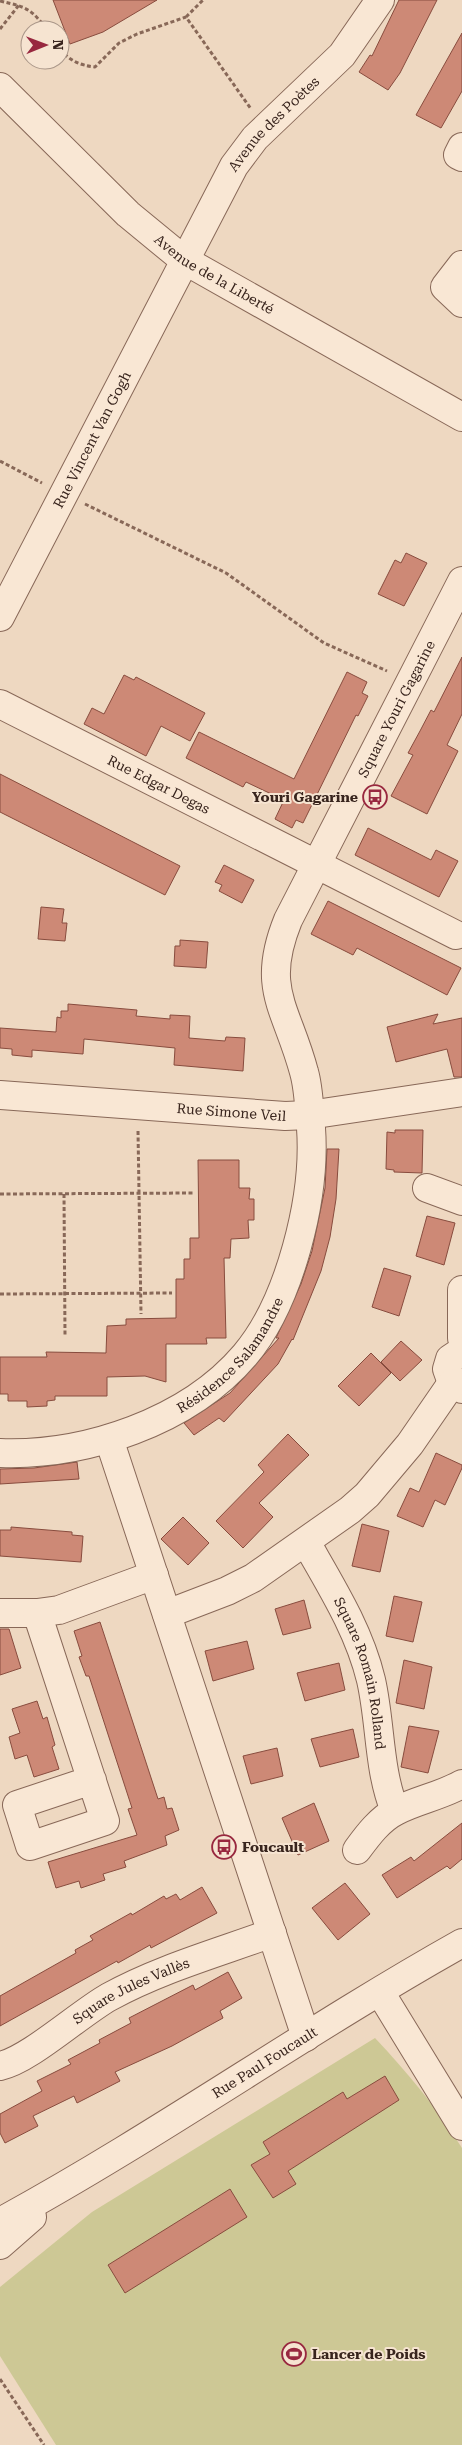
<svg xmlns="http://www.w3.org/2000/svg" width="462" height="2445" viewBox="0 0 462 2445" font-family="'Roboto Serif',serif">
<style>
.garden{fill:#cdc895}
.building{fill:#cd8976;stroke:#884c3e}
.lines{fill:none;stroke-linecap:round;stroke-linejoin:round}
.minor-casing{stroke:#886858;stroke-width:30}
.path{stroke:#886858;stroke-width:3;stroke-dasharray:4 2.5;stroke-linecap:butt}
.minor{stroke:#f9e7d4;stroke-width:28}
.labels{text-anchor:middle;stroke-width:4;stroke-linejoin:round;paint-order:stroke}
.street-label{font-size:14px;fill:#38241d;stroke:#f6e4d1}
.poi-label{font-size:14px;font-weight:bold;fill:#38241d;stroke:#f6e4d1;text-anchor:start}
</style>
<rect width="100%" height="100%" fill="#eed8c1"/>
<path class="garden" d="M375 2038C407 2072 437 2108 462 2148V2445H56L0 2356V2287L92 2212Z"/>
<path class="building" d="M53 0H157L103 32 70 44Z
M399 0H437L400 73 388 90 359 72 370 55 372 56Z
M462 33V91L441 128 416 115Z
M406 553 427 563 404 606 378 594 395 560 401 563Z
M462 657V714L447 745 458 751 427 814 391 796 413 755 408 753 420 731 431 710 434 712Z
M347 672 367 682 362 693 368 696 358 716 356 715 303 823 296 820 292 828 275 819 284 800 246 782 243 787 186 758 199 732 294 779Z
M124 675 134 680 136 677 205 713 190 741 161 726 146 756 84 724 92 708 104 714Z
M0 774 180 866 165 895 0 812Z
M368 828 431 860 436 850 458 861 439 897 355 855Z
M224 865 254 880 242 903 219 891 222 885 215 882Z
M328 901 461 968 447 995 357 948 353 955 311 934Z
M41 907 64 909 62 923H67L65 941 38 939Z
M180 940 208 942 206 968 174 966 175 946H180Z
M68 1004 137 1010 136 1016 170 1019V1015L190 1016 189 1038 225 1041 226 1037 245 1038 243 1071 174 1065 175 1048 84 1039 83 1054 32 1050V1057L12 1055V1049L0 1048V1028L56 1032 57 1017 61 1018V1011H68Z
M438 1014 433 1024 462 1018V1077H454L447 1049 396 1062 387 1027Z
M395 1130H423L422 1173 394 1172V1170L386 1169 387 1132 395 1133Z
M327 1149H339L336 1199 330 1237 321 1271 293 1340 292 1339 278 1364 224 1422 219 1418 194 1435 184 1423 230 1393 279 1338H276L301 1284 312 1251 325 1188Z
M198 1160H239V1188H250L249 1199H254V1220H248L249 1238 231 1239 230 1258H224L226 1338H206L207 1344H166V1382L145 1376 107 1377V1396H55V1400L47 1401V1406L27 1407V1401H8V1394H0V1357H47L46 1352 106 1353 107 1326 126 1325V1319L176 1318V1279H184V1259H190V1238H199Z
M427 1216 455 1223 444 1265 416 1256Z
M384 1268 411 1276 399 1316 372 1307Z
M401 1341 422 1360 400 1381 381 1362Z
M371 1353 391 1373 359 1406 338 1386Z
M288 1434 309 1455 259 1503 273 1517 243 1548 216 1521 264 1472 258 1465Z
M436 1453 462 1465V1468L445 1505 435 1500 423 1527 397 1516 410 1488 419 1492Z
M77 1462 79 1479 0 1484V1469L34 1468Z
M183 1517 209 1543 188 1565 161 1539Z
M362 1524 389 1531 380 1572 352 1566Z
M11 1527 72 1532V1535L83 1536 81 1562 0 1556V1530H11Z
M394 1596 422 1602 413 1642 386 1636Z
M304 1600 311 1628 283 1635 275 1609Z
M100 1622 158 1799 164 1797 167 1809 172 1808 179 1830 165 1836 167 1845 124 1861 126 1867 103 1874 105 1880 81 1888 79 1881 56 1888 48 1862 137 1835 128 1809 132 1808 89 1676H86L79 1657 82 1656 74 1631Z
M0 1629H9L21 1668 0 1675Z
M247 1641 254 1669 213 1681 205 1651Z
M404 1660 432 1667 424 1709 396 1703Z
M339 1663 345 1690 305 1701 297 1673Z
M37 1701 43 1719 47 1717 55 1745 52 1747 59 1769 34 1777 27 1755 15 1759 9 1737 20 1733 12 1709Z
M409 1726 439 1731 428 1773 401 1767Z
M353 1729 359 1757 320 1767 311 1739Z
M277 1748 283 1776 251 1784 243 1756Z
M314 1803 329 1841 298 1855 282 1818Z
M462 1823V1859L450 1869 447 1866 397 1898 382 1875 411 1857 414 1861Z
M345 1883 370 1914 338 1940 312 1908Z
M202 1887 217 1913 151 1948 150 1945 118 1963 117 1961 0 2026V1996L76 1953 75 1950 93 1940 90 1936 131 1913 132 1915 164 1896 166 1899 176 1894 180 1900Z
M228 1972 242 1998 220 2011 223 2018 172 2046 115 2072 120 2081 77 2103 74 2096 33 2116 38 2126 5 2143 0 2133V2114L42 2091 37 2081 71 2064 68 2060 100 2043 99 2040 131 2023 129 2018 193 1985 195 1990Z
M385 2076 399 2100 288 2171 296 2184 273 2198 251 2165 270 2154 263 2142 343 2092 347 2099Z
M230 2189 247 2217 125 2293 108 2265Z"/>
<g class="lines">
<g class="minor-casing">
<g id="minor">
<path id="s1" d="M0 87 128 214 184 260 462 417"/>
<path d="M462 147 458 155 462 157"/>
<path d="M462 265 445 287 462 303"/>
<path id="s2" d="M0 617 234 166 255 138 342 55 380 0"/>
<path id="s3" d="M0 704 456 935"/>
<path id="s4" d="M0 1095 285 1116 309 1115 462 1092"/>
<path d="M427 1188 462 1201"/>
<path d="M462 1290V1338"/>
<path d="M462 1351 450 1359 447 1369 452 1383 462 1389"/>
<path d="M109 1439 306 2037"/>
<path id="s5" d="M0 1453C85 1456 188 1422 245 1355 290 1302 316 1197 311 1128 309 1109 309 1089 304 1072 287 1008 260 989 288 920L462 581"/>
<path id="s6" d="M306 1542C331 1586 359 1630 371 1680 381 1724 378 1769 395 1811"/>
<path d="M0 1613H37L59 1610 154 1575"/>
<path d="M37 1613 105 1821 30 1846 17 1805 92 1780"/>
<path d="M167 1614 227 1591 253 1578 350 1510 367 1495 410 1444 452 1383"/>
<path d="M357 1850C368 1835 380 1819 396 1811 417 1800 441 1796 462 1784"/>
<path d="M380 1992 462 2126"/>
<path id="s7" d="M0 2066C29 2060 79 2014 109 1997 160 1969 217 1953 272 1933"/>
<path id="s8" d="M0 2222C158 2136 305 2031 462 1943"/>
<path d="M0 2245 32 2217"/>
</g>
</g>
<path class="path" d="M0 1C26 7 31 8 47 30
M186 17 203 0
M0 29 19 5
M60 49C70 61 79 65 95 67L119 43 137 34 186 17 251 109
M0 461 42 483
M85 504 226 573 324 643 387 671
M138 1131 141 1314
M0 1194 194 1193
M64 1194 65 1335
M0 1294 172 1293
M0 2379 44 2445"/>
<use href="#minor" class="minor"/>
</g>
<defs>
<g id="bus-ring" transform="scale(1.25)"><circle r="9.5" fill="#f6e4d1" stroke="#98283f" stroke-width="1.5"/><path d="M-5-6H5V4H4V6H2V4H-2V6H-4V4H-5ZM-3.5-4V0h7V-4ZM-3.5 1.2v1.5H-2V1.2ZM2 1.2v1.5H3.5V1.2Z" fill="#98283f"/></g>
<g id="stadium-ring" transform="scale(1.25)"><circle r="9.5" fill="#f6e4d1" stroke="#98283f" stroke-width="1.5"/><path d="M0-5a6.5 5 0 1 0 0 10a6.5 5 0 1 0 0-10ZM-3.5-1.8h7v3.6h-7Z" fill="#98283f"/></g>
</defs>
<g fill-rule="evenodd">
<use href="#bus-ring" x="375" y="797"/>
<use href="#bus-ring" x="224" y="1847"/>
<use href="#stadium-ring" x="294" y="2354"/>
</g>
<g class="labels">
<g class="street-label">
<text dy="5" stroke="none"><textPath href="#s2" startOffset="566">Avenue des Poètes</textPath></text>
<text dy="5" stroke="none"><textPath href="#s1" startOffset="286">Avenue de la Liberté</textPath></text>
<text dy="5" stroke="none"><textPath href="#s2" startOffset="200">Rue Vincent Van Gogh</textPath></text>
<text dy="5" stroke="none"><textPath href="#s5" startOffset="965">Square Youri Gagarine</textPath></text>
<text dy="5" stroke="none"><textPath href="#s3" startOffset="178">Rue Edgar Degas</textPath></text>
<text dy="5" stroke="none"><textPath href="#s4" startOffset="232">Rue Simone Veil</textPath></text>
<text dy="5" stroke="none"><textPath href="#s5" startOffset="262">Résidence Salamandre</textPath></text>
<text dy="5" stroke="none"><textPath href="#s6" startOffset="144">Square Romain Rolland</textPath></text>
<text dy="5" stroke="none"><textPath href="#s7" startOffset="152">Square Jules Vallès</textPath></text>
<text dy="5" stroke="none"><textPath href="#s8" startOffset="309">Rue Paul Foucault</textPath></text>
</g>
<g class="poi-label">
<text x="358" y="802" text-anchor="end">Youri Gagarine</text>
<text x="242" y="1852">Foucault</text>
<text x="312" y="2359">Lancer de Poids</text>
</g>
</g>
<g transform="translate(45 45) rotate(89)"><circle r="24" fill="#f6e4d1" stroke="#aa9789"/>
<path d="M0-4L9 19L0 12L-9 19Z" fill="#98283f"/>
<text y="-8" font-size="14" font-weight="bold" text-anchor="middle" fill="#38241d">N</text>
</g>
</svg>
